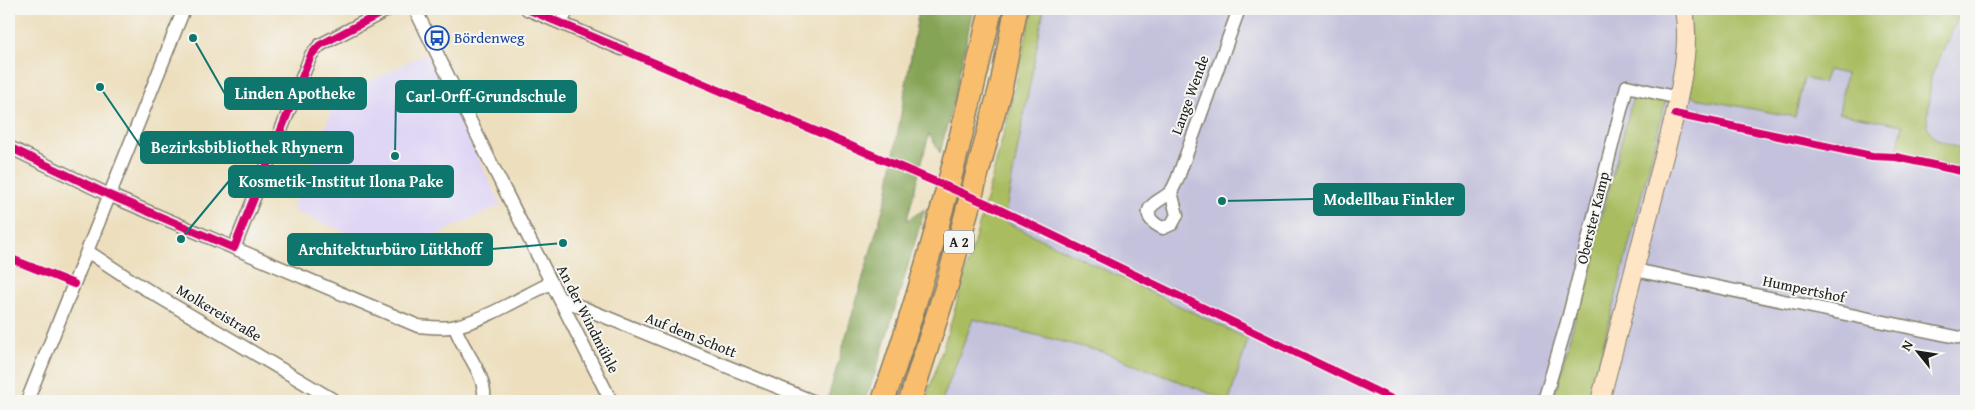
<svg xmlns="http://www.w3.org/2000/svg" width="1975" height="410" viewBox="0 0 1975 410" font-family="'Gentium Book Plus',serif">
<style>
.built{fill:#dfd5f5}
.industrial{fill:#c3c1db}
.green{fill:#a9bd61;stroke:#626c3e}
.forest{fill:#86a457;stroke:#51603a}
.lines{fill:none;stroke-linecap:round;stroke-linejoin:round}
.minor-casing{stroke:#847e6d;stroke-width:15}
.secondary-casing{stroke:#847e6d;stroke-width:20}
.motorway-casing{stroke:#847e6d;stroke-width:25}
.minor{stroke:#fff;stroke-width:12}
.secondary{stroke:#fde5c5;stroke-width:18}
.motorway{stroke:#f9be6d;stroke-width:22}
.cycleway-casing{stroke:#f6f6f2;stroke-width:11}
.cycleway{stroke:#d6006c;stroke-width:8}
.labels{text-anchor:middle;stroke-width:4;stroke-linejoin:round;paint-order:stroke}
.shield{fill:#f6f6f2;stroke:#5d5d5c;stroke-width:1}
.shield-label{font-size:14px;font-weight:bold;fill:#1c1c1c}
.transit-label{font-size:15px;fill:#164399;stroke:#f6f6f2;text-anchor:start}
.street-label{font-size:15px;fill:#1c1c1c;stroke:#f6f6f2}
.leader{fill:none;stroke:#0f766e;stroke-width:2}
.callout-dot{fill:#0f766e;stroke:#f6f6f2;stroke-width:2}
.callout{fill:#0f766e;stroke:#0f766e;stroke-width:2}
.callout-label{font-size:16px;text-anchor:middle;font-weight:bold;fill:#fff}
</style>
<rect width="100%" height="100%" fill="#f6f6f2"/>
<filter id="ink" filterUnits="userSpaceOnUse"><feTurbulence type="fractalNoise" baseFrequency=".02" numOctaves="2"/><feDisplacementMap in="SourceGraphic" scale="10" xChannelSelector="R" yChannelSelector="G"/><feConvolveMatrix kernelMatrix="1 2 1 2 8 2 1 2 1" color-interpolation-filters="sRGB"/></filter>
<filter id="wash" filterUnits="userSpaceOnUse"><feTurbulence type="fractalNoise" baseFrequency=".0096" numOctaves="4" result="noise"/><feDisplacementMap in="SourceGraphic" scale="20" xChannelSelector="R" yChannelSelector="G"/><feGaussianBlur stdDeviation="1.12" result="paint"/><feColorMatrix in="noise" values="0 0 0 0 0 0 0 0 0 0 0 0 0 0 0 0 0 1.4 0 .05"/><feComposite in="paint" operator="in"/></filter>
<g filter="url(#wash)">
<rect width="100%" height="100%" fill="#eddfbe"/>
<path class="built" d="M426 53 501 205 396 254 292 210 337 98Z"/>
<path class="industrial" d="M1044 9H1966V401H1229L1248 339 1004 221Z
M973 319 1103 352 1226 401H942Z"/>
<path class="green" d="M1032 9H1044L1004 221 1248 339 1229 401 1103 352 973 319 942 401H925C941 357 954 312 967 267 992 182 1014 96 1032 9Z
M1691 9H1962L1931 77 1927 126 1935 139 1966 151V170L1897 155 1902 125 1839 113 1846 74 1828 70 1823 83 1804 78 1795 117 1695 98 1687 91Z
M1634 93 1666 100 1589 401H1553Z"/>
<path class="forest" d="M919 9H973L954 100 940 153 929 134 907 220 925 209 877 368 865 401H827L887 195Z"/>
</g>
<g filter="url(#ink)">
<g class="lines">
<g class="minor-casing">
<path id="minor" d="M415 9 487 155 611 401
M527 9 622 49
M561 23 568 9
M9 147 109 195 418 326C430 327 444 329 456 326 489 318 521 297 551 283
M1171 192 1177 215 1172 224 1163 228C1158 226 1153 223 1150 218 1143 204 1166 199 1171 191 1174 188 1175 183 1177 180L1239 9
M234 248 311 55 320 45 389 9
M87 251 134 282 335 401
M1635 270 1966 339
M559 298 812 401
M455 327C463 352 487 373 484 401
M27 401 184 9
M1544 401 1568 319 1627 86 1678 98"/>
</g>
<g class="secondary-casing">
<path id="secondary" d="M1600 401 1675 114C1682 79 1690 45 1684 9"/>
</g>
<g class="motorway-casing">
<path id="motorway" d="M883 401C928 273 961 141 991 9
M910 401 947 285 1002 82 1016 9"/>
</g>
<use href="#minor" class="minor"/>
<use href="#secondary" class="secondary"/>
<use href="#motorway" class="motorway"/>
<g class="cycleway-casing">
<path id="cycleway" d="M527 9 988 204 1396 401
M1675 114 1872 156 1896 157 1966 172
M9 147 109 195 234 248 311 55 320 45 389 9
M9 258 74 284"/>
</g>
<use href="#cycleway" class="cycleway"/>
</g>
</g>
<defs>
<g id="bus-ring" transform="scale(1.25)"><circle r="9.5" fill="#f6f6f2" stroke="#1a4fb4" stroke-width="1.5"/><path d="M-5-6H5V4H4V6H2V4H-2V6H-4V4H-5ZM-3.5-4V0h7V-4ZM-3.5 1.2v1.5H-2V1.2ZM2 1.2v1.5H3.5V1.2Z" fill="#1a4fb4"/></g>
</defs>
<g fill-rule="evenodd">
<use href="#bus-ring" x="437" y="38"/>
</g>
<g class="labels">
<rect class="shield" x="944" y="230.5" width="30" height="23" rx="4"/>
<g class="shield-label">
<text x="959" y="247">A 2</text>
</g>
<g class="transit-label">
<text x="454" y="43">Bördenweg</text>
</g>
<g class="street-label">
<text transform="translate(1190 95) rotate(-70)" y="5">Lange Wende</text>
<text transform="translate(1593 218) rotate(-76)" y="5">Oberster Kamp</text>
<text transform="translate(1804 289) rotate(12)" y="5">Humpertshof</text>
<text transform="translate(219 313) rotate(31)" y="5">Molkereistraße</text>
<text transform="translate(588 319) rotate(63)" y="5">An der Windmühle</text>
<text transform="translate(691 335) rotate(22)" y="5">Auf dem Schott</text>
</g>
</g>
<path class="leader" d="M193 38L225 94M395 156L396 96M100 87L141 147M181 239L229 181M1222 201L1314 199M563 243L492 249"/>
<g class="callout-dot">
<circle cx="193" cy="38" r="5"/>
<circle cx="395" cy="156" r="5"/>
<circle cx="100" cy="87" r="5"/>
<circle cx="181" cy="239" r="5"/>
<circle cx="1222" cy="201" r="5"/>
<circle cx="563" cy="243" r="5"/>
</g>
<g class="callout">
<rect x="225" y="78" width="141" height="31" rx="5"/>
<rect x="396" y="81" width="180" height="31" rx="5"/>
<rect x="141" y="132" width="212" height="31" rx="5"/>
<rect x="229" y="166" width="224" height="31" rx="5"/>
<rect x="1314" y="184" width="150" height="31" rx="5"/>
<rect x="288" y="234" width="204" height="31" rx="5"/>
</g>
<g class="callout-label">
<text x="295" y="99">Linden Apotheke</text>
<text x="486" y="102">Carl-Orff-Grundschule</text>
<text x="247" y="153">Bezirksbibliothek Rhynern</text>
<text x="341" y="187">Kosmetik-Institut Ilona Pake</text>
<text x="1389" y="205">Modellbau Finkler</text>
<text x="390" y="255">Architekturbüro Lütkhoff</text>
</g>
<rect width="1975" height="410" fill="none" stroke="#f6f6f2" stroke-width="30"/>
<g transform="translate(1918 352) rotate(300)" stroke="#f6f6f2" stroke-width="4" paint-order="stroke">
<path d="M0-4L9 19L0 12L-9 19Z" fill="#1c1c1c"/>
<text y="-8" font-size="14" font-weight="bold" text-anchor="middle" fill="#1c1c1c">N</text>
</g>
</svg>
